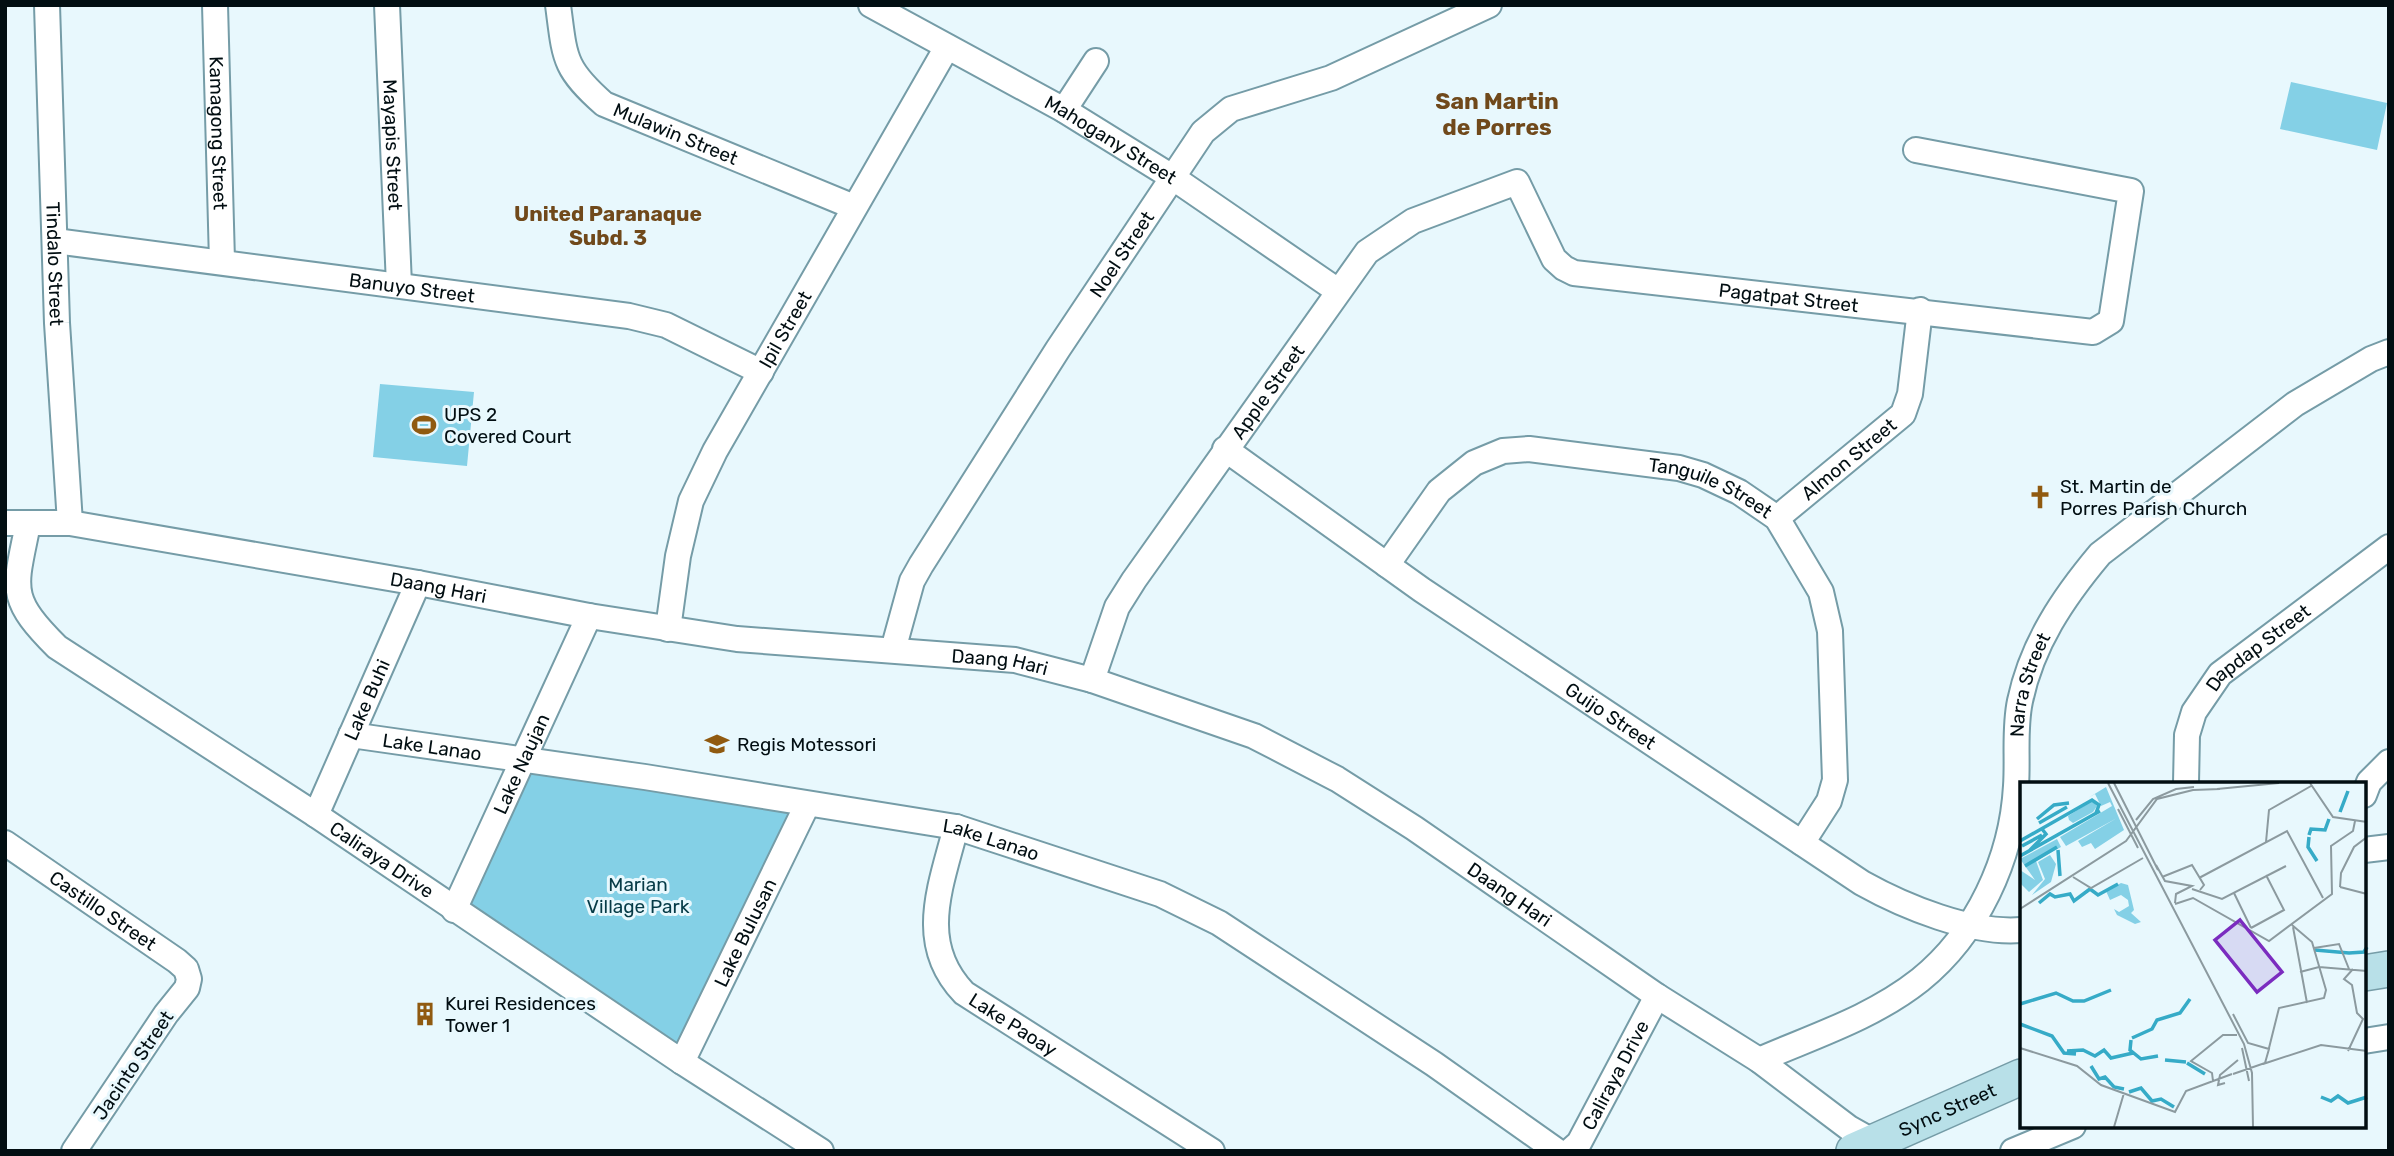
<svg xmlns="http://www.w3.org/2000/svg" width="2394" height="1156" viewBox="0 0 2394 1156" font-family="Rubik,sans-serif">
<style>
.green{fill:#84d0e6}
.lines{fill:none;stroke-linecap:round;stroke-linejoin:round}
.minor-casing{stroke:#759ca7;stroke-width:28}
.secondary-casing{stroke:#759ca7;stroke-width:38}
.minor{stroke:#fff;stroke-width:24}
.secondary{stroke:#b8e0e8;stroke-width:35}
.labels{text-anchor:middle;stroke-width:6;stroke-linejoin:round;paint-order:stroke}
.street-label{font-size:19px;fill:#020e12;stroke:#e8f8fd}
.poi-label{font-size:19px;fill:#020e12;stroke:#e8f8fd;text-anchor:start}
.park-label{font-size:19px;fill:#063b47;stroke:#e8f8fd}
.neighbourhood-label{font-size:21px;font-weight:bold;fill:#70491b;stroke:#e8f8fd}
.quarter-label{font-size:23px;font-weight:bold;fill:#70491b;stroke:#e8f8fd}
.inset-river{fill:none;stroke:#36abc7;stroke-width:3.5}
.inset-road{fill:none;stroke:#8c9a9f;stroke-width:2}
.view{fill:#7b2cbf;fill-opacity:0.15;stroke:#7b2cbf;stroke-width:3.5}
.inset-edge{fill:none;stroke:#020e12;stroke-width:3.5}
</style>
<rect width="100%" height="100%" fill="#e8f8fd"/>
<path class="green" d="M2291 82 2387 103 2377 150 2280 129Z
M380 384 474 392 467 466 373 457Z
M529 770 794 814 682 1051 466 904Z"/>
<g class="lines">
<g class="minor-casing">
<g id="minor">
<path id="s1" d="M47 5 57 323 70 523"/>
<path id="s2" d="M215 5 222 261"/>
<path id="s3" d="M387 5 399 285"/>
<path id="s4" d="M558 5C565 58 563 68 604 104L854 207"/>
<path id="s5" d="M871 5 1064 110 1172 177 1338 291"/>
<path d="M1064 110 1096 61"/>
<path id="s6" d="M55 241 629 316 666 325 761 372"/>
<path id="s7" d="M1225 449 1422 590 1862 883C1905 907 1971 934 2021 930"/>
<path id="s8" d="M1777 518 1903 414 1910 394 1920 310"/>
<path id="s9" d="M5 523H70L418 583 589 616 737 639 1015 660 1092 680 1254 736 1337 779 1414 828 1657 996 1759 1060 1849 1128 1874 1142"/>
<path id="s10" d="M28 524C15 589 7 597 57 647L316 815 682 1062 821 1151"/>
<path id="s11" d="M1387 565 1439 491 1474 463 1503 451 1529 449 1679 468 1703 475 1739 492 1777 518 1821 592 1830 631 1835 780 1829 801 1802 843"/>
<path id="s12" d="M668 629 678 556 691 501 715 451 947 47"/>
<path id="s13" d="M893 650 912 581 921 565 1058 349 1203 132 1231 109 1331 78 1489 5"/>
<path id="s14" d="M1092 680 1117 607 1134 580 1367 252 1413 221 1517 182 1554 259 1564 268 1574 273 2093 332 2111 321 2131 191 1916 150"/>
<path id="s15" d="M351 735 645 777 956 827 1160 894 1219 923 1434 1064 1557 1151"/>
<path id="s16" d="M2186 783 2187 735 2194 712 2220 674 2389 547"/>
<path d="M2364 795 2369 782 2389 762"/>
<path id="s17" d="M316 815 418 583"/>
<path id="s18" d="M956 827C941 886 916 943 964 993L1212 1151"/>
<path id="s19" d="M5 843 177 961 186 969 189 979 187 988 166 1014 74 1151"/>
<path d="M2364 850 2389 847"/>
<path id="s20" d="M454 910 589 616"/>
<path d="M2364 1041 2389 1037"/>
<path id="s21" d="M1759 1060C1814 1036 1872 1018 1920 980 1977 934 2012 859 2016 786 2018 758 2014 729 2020 701 2032 644 2063 598 2100 554L2295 404 2371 359 2389 352"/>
<path id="s22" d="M682 1062 807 805"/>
<path id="s23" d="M1570 1151 1579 1143 1657 996"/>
<path d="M2013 1151 2073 1126"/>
</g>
</g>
<g class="secondary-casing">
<g id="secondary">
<path d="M2364 973 2389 969"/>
<path id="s24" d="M1854 1151 2021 1077"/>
</g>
</g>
<use href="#minor" class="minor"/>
<use href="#secondary" class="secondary"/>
</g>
<defs>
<g id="stadium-bare" transform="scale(1.89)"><path d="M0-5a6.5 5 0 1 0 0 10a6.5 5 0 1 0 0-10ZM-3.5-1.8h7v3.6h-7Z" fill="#905a10" stroke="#e8f8fd" stroke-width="2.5" paint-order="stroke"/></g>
<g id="church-bare" transform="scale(1.89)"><path d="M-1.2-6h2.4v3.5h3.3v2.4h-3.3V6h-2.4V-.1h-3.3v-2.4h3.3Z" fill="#905a10" stroke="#e8f8fd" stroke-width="2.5" paint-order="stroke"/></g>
<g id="school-bare" transform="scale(1.89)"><path d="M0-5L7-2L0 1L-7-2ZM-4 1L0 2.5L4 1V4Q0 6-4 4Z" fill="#905a10" stroke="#e8f8fd" stroke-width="2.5" paint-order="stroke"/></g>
<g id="building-bare" transform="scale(1.89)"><path d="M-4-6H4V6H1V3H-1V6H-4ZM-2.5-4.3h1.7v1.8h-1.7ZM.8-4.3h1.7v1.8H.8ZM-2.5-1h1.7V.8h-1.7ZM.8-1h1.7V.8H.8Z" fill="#905a10" stroke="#e8f8fd" stroke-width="2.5" paint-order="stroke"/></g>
</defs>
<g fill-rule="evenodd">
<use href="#stadium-bare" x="424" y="425"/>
<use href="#church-bare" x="2040" y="497"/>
<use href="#school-bare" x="717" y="744"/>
<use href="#building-bare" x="425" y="1014"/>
</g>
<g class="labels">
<g class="street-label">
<text dy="7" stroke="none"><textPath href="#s2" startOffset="128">Kamagong Street</textPath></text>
<text dy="7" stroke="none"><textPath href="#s4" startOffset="191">Mulawin Street</textPath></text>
<text dy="7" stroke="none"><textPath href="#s5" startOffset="275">Mahogany Street</textPath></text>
<text dy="7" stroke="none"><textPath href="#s3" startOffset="140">Mayapis Street</textPath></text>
<text dy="7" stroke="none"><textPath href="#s13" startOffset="460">Noel Street</textPath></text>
<text dy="7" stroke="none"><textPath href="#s1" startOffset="259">Tindalo Street</textPath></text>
<text dy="7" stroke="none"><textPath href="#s6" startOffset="360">Banuyo Street</textPath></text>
<text dy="7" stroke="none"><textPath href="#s14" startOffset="1004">Pagatpat Street</textPath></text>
<text dy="7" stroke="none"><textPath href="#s12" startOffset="326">Ipil Street</textPath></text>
<text dy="7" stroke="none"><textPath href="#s14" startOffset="340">Apple Street</textPath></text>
<text dy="7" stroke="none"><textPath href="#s8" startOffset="93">Almon Street</textPath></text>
<text dy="7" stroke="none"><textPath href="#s11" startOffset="380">Tanguile Street</textPath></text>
<text dy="7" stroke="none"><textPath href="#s9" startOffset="439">Daang Hari</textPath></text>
<text dy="7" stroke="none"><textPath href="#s16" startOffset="164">Dapdap Street</textPath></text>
<text dy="7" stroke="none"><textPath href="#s9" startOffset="1006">Daang Hari</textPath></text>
<text dy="7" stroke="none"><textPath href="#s21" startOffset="506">Narra Street</textPath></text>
<text dy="7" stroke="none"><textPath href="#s17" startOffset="126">Lake Buhi</textPath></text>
<text dy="7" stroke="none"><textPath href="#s7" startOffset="469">Guijo Street</textPath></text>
<text dy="7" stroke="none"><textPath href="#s15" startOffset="82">Lake Lanao</textPath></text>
<text dy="7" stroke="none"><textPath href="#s20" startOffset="161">Lake Naujan</textPath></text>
<text dy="7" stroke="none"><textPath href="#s15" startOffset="649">Lake Lanao</textPath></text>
<text dy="7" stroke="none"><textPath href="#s10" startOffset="525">Caliraya Drive</textPath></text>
<text dy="7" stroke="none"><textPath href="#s9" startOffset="1573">Daang Hari</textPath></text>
<text dy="7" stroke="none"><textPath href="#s19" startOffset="119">Castillo Street</textPath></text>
<text dy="7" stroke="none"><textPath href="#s22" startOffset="144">Lake Bulusan</textPath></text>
<text dy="7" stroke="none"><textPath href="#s18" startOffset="234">Lake Paoay</textPath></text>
<text transform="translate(133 1065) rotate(-56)" y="7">Jacinto Street</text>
<text dy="7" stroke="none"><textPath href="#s23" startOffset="89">Caliraya Drive</textPath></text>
<text dy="7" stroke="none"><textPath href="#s24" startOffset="102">Sync Street</textPath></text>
</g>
<g class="poi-label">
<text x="444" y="421">UPS 2<tspan x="444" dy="22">Covered Court</tspan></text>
<text x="2060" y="493">St. Martin de<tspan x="2060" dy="22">Porres Parish Church</tspan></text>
<text x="737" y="751">Regis Motessori</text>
<text x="445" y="1010">Kurei Residences<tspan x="445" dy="22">Tower 1</tspan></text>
</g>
<g class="park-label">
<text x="638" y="891">Marian<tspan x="638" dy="22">Village Park</tspan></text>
</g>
<g class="neighbourhood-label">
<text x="608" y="221">United Paranaque<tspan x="608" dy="24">Subd. 3</tspan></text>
</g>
<g class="quarter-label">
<text x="1497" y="109">San Martin<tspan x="1497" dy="26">de Porres</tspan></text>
</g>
</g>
<g transform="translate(2020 782)">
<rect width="346" height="346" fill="#e8f8fd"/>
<path d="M86 5 104 48 75 67 71 61 62 65 58 59 97 36 46 64 40 55 92 24 90 20 81 24 75 12 68 16ZM72 19 77 24 73 30 53 41 49 38 48 34ZM37 57 41 65 16 79 23 98 9 110 0 101V88L15 98 0 77ZM30 73 36 82 31 100 12 113 25 97 18 80ZM101 101 108 103 114 128 111 131 121 140 115 142 97 133 94 127 99 130 109 124 108 118 101 113 90 118 86 109Z" fill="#84d0e6"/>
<path class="inset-river" d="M320 30 328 9M17 37 34 23 49 21M19 41 47 25M289 53 291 47 305 48 309 37M289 55 288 65 297 79M0 59 72 18 79 23 76 31M2 64 22 53M10 68 26 52 22 47M38 68 40 94M0 74 80 29M5 84 37 65M19 121 30 112 35 115 50 112 54 119 70 107 78 113 98 102M295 168 329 171 344 170 347 165M0 222 36 211 53 219H64L91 208M0 242 32 254 44 271 56 272M112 256 132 247 137 238 160 231 170 217M111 258 110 268 121 277 138 274M47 269 63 268 75 274 84 268 91 276 113 271M145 278 166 280M167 281 185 292M71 284 79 297 85 295 94 305 104 307M109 310 121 306 132 319 141 317 154 325M301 315 311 319 318 314 328 321 347 315"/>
<path class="inset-road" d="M88 1 224 262 232 291 233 345M94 1 138 88M290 1 313 35 347 40M197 7 259 1M98 27 118 66M116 38 133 17 156 7 174 5M246 60 249 28 291 4M136 83 145 99 172 104 156 112 155 121M53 95 71 106 123 76M142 95 172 83 184 103 180 108M179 96 267 49 303 116M320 105 321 91 334 65 347 55M320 105 347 112M172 107 202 117 266 84M214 111 231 146M155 122 173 116 249 159 312 112 311 64 333 49 335 39M0 127 106 59 137 17 173 8 200 7M273 145 287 221M231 146 264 128 246 93M294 166 319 162 329 187M280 190 299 185 347 189M0 266 57 284 81 303 155 330 166 309 212 292M222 266 229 299M249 266 259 226 304 216 306 208 292 160 272 143M328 269 343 237 337 231 332 203 324 197 333 187M243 282 301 263 347 269M213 292 245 281 249 267 228 261 213 232M193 299 192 291 171 279 203 253H217M205 301 198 303 200 293 218 278M94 345 104 311"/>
<path class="view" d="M220 138 262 190 237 210 195 158Z"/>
<rect width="346" height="346" class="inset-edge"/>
</g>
<rect width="2394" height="1156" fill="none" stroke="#020e12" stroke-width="14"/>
</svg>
